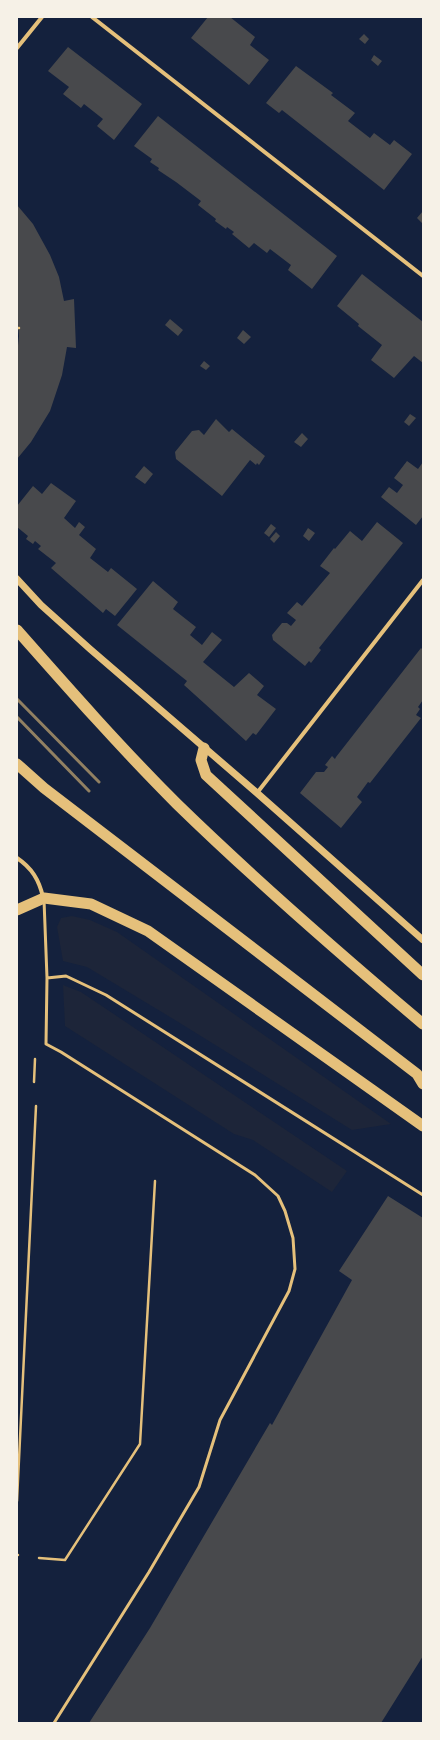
<svg xmlns="http://www.w3.org/2000/svg" width="440" height="1740" viewBox="0 0 440 1740" font-family="'Public Sans',sans-serif">
<style>
.green{fill:#1d2539}
.building{fill:#48494c}
.lines{fill:none;stroke-linecap:round;stroke-linejoin:round}
.path{stroke:#e5c07b;stroke-width:2.5}
.service{stroke:#e5c07b;stroke-width:3}
.minor{stroke:#e5c07b;stroke-width:4}
.tertiary{stroke:#e5c07b;stroke-width:7}
.trunk{stroke:#e5c07b;stroke-width:11}
.rail{stroke:#918062;stroke-width:3}
</style>
<rect width="100%" height="100%" fill="#14213d"/>
<path class="green" d="M72 916 90 920 117 932 391 1124 352 1130 175 1020 87 967 63 961 57 927 61 918Z
M63 985 81 992 347 1171 332 1192 253 1140 234 1134 65 1026Z"/>
<path class="building" d="M208 17H230L255 37 250 45 269 60 249 85 191 38Z
M364 34 369 39 365 44 359 39Z
M68 47 142 104 114 140 97 126 103 119 84 104 81 108 63 94 69 87 48 71Z
M374 55 382 61 378 66 371 60Z
M296 66 333 93 331 95 355 113 348 121 370 138 374 133 390 145 394 140 412 154 384 190 282 110 279 113 266 103Z
M158 116 337 256 312 289 288 270 291 265 270 249 267 253 254 243 249 248 232 234 234 232 227 227 226 229 215 221 216 219 198 205 201 201 176 182 158 170 159 168 150 162 152 159 134 146Z
M17 205 33 224 50 255 59 277 64 301 74 299 76 348 67 347 62 375 50 411 31 442 17 459V355L19 336 17 313Z
M423 211V224L417 218Z
M362 274 423 322V363L414 356 394 378 371 360 382 345 358 326 359 324 337 306Z
M170 319 183 330 178 336 165 325Z
M243 330 251 337 244 344 237 338Z
M204 361 210 366 206 370 200 366Z
M410 414 416 418 409 426 404 422Z
M216 419 229 432 232 429 265 456 259 465 257 463 256 465 250 460 222 496 176 459 175 452 192 431 199 430 204 435Z
M302 433 308 439 301 447 294 442Z
M407 461 418 469 423 462V516L416 525 381 497 389 487 397 493 403 485 394 478Z
M144 466 153 474 145 484 135 477Z
M51 483 76 501 64 518 75 528 79 522 85 527 79 535 96 549 90 558 108 572 111 568 137 589 115 616 106 609 103 613 51 568 56 563 38 549 41 546 35 541 33 544 26 539 28 536 17 527V506L33 486 42 494Z
M377 522 403 543 319 648 321 650 311 663 309 661 305 666 273 640 272 635 282 623H287L291 626 296 620 287 613 297 602 302 606 330 573 320 566 334 548 335 549 350 531 362 541Z
M271 524 276 528 269 537 264 533Z
M308 528 315 533 309 541 303 536Z
M276 532 280 536 274 543 270 539Z
M153 581 178 602 173 609 196 627 190 635 202 645 212 632 222 640 203 662 234 687 249 673 264 686 257 695 276 709 256 735 253 733 246 741 184 685 187 681 117 625Z
M421 648 423 650V700L418 707 420 709 416 715 421 718 370 783 368 782 357 797 362 802 341 828 300 793 316 772H324L328 767 325 765 332 756 335 759 336 757Z
M388 1196 423 1218V1656L381 1723H89L150 1628 270 1423 272 1425 352 1280 339 1271Z"/>
<g class="lines">
<path class="path" d="M17 328H19
M34 1082 35 1059
M17 1501 36 1106
M17 1555H18
M39 1558 65 1560 140 1444 155 1181"/>
<path class="service" d="M44 900 47 978 46 1044 61 1052 255 1175 278 1196 285 1211 293 1238 295 1269 289 1291 220 1420 199 1487 149 1572 54 1723
M47 978 66 976 106 995 423 1195"/>
<path class="minor" d="M92 17 423 276
M17 48 42 17
M257 793 423 580
M17 858C32 868 39 880 43 897"/>
<path class="tertiary" d="M17 579 41 605 90 649 257 793 423 940"/>
<path class="trunk" d="M17 630C69 689 121 748 177 804 256 881 339 953 423 1024
M204 748 201 760 206 775 423 975
M17 764 44 788 417 1074 423 1084
M17 910 44 898 91 904 148 931 423 1126"/>
<path class="rail" d="M17 699 99 782
M17 717 89 791"/>
</g>
<rect width="440" height="1740" fill="none" stroke="#f6f1e7" stroke-width="36"/>
</svg>
